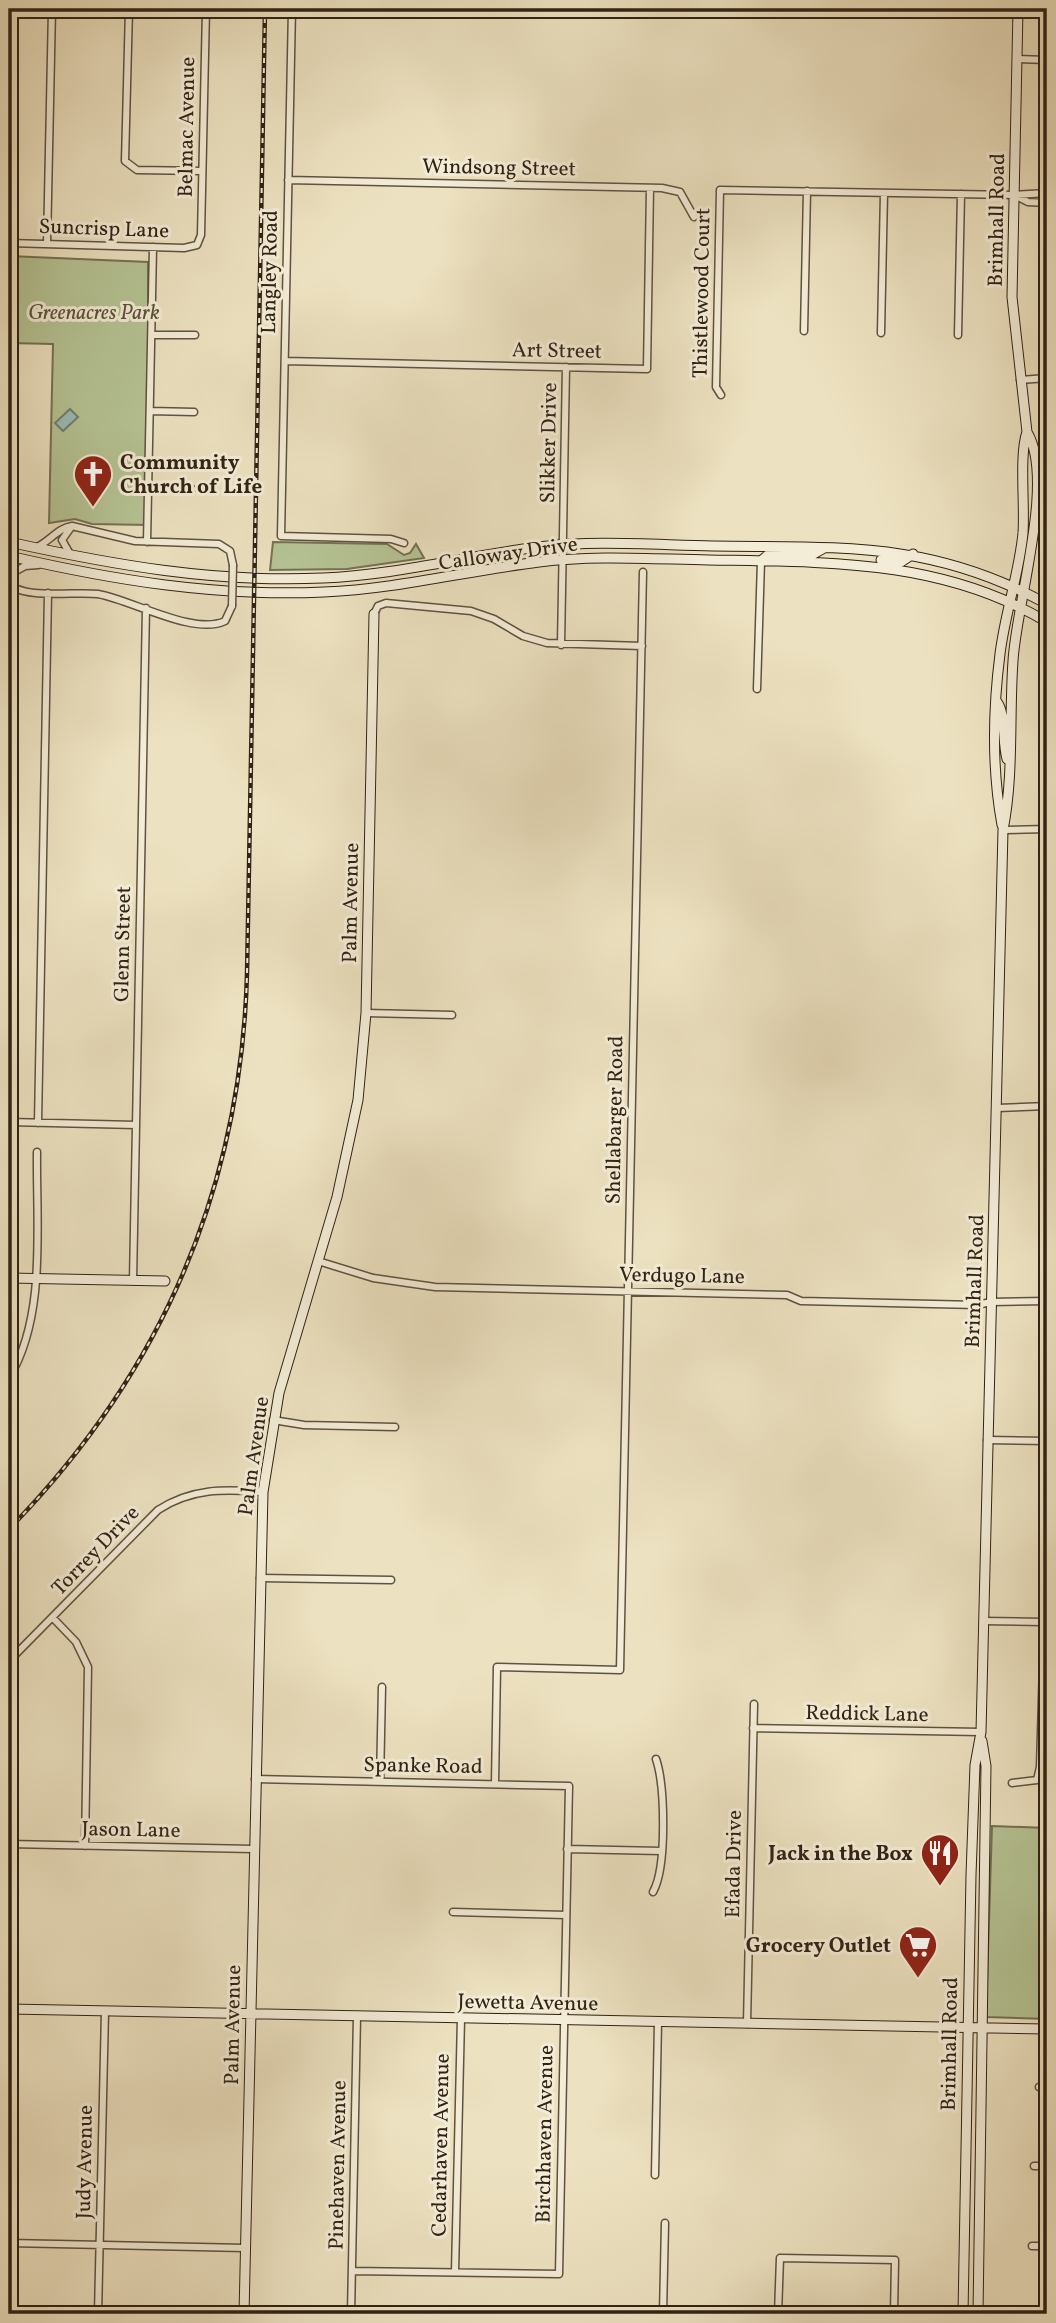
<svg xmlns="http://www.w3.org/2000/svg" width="1056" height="2323" viewBox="0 0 1056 2323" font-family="Vollkorn,serif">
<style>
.green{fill:#b5c394;stroke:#737254;stroke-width:2}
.water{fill:#99bdb5;stroke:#6f7f75;stroke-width:2}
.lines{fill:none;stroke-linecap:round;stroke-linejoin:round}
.street-casing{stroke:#60523f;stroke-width:9}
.secondary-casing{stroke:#312214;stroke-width:11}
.street{stroke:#f3ecd6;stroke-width:6}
.secondary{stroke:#f3ecd6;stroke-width:9}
.rail-casing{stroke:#312214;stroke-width:4.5}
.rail{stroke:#f3ecd6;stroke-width:2;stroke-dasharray:5;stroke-linecap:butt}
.street-bridge-casing{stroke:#60523f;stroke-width:9;stroke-linecap:butt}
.street-bridge{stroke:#f3ecd6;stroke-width:6}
.labels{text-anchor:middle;stroke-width:6;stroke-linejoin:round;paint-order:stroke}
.street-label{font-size:21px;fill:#312214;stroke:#f3ecd6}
.park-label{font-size:21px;font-style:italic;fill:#59523a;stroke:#f3ecd6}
.poi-label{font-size:21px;font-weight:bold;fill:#312214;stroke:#f3ecd6;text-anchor:end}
</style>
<rect width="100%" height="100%" fill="#ece1c0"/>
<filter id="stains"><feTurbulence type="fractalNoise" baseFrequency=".00286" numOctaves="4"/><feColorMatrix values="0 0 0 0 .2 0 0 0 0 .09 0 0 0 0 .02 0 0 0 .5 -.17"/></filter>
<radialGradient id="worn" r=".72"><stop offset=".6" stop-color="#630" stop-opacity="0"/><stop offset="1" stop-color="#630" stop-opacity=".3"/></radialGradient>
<path class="green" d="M9 256 148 262V525L92 524 75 519 49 523 53 344 9 343Z
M273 542 387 544 404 555 410 553 416 544 424 558 347 569 270 570Z
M992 1826 1047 1828V2019L986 2017Z"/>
<path class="water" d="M70 409 78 417 63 431 55 423Z"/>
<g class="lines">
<g class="street-casing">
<path id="street" d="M129 9 125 161 137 170 202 171
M292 9 281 536 391 539 404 543
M1017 59 1047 60
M288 180 662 188 680 192 694 217
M1016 196 1028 202 1047 203
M9 243 184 248 197 245 201 235 206 9
M47 244 52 9
M804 331 807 191
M881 333 884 193
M152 335H195
M958 335 961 194
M285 361 647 369 650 188
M1020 380 1047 378
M721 395 716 387 720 190 1014 195 1047 193
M150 411 194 412
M148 489H192
M72 526 135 541 219 544 230 551 233 565
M147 542 153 247
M37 547C50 541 58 528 72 526L62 540 70 554
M9 583C22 600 76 591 98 594 132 600 194 636 225 621L232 606
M14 587V572L25 566 38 565
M374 614 378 606 386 603 471 611 494 619 523 636 547 643 642 646
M561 645 566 367
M757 689 761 561
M1003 830 1047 829
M366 1013 452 1015
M997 1108 1047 1106
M9 1122 136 1125
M38 1123 48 593
M318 1261 373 1278 435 1287 787 1295 801 1301 977 1305 991 1302 1047 1301
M133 1281 146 608
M9 1378C47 1316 36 1223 37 1152
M273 1420 304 1425 395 1427
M987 1440 1047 1441
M260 1578 391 1580
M53 1618 76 1642 88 1667 85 1846
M983 1621 1043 1622
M9 1661 158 1510C192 1488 224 1489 263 1492
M753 1728 981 1732
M255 1779 569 1786 559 2274 352 2271
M380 1782 382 1687
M1012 1783 1037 1780 1040 1767 1047 1526
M495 1784 497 1667 620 1670 643 572
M9 1844 253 1849
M567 1849 661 1851
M653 1892C667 1867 665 1786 656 1759
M453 1912 566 1915
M747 2024 754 1704
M1039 2087H1047
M1034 2166H1047
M655 2175 658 2022
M9 2243 245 2248
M1032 2246H1047
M455 2272 461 2018
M98 2314 105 2011
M351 2314 357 2016
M663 2314 665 2223
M778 2314 780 2258 895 2260 894 2314"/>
</g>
<g class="secondary-casing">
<path id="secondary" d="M9 542C114 565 215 583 323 578 396 575 466 556 538 547 596 540 655 545 713 546 841 548 930 540 1047 604
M9 556C113 580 216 597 324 592 397 589 466 571 539 562 594 555 652 559 708 560 827 562 942 559 1047 622
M881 560 901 562 913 554
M761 561 768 555 810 556 824 548
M997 702C1006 714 1002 741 1007 759
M1002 825C992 770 993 709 1000 654 1005 613 1019 574 1023 533 1025 505 1019 454 1027 432L1012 297 1018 9
M9 1278 165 1281
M9 2009 1047 2029
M244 2314 263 1492 279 1393 337 1197 358 1100 366 1013 374 614
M963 2314 971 1875 975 1765 981 1732 1003 830C1014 775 1009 717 1013 661 1016 604 1056 480 1027 432
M978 2314 986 1766 982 1741"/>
</g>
<use href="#street" class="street"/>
<use href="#secondary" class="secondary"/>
<g class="rail-casing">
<path id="rail" d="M9 1529C160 1375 241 1190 247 974L265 9"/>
</g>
<use href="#rail" class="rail"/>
<g class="street-bridge-casing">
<path id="street-bridge" d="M232 606 233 565"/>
</g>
<use href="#street-bridge" class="street-bridge"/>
</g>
<defs>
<g id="church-pin" transform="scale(2.0125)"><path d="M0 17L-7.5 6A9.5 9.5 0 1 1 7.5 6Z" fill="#8f2418" stroke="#f3ecd6"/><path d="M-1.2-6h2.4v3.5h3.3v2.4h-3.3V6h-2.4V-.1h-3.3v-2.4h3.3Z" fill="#fff"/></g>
<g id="restaurant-pin" transform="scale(2.0125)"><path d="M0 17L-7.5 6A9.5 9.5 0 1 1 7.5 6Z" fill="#8f2418" stroke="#f3ecd6"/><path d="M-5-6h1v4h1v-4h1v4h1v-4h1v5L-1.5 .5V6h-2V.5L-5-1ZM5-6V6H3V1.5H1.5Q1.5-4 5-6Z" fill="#fff"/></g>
<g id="supermarket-pin" transform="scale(2.0125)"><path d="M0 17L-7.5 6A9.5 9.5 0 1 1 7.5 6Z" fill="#8f2418" stroke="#f3ecd6"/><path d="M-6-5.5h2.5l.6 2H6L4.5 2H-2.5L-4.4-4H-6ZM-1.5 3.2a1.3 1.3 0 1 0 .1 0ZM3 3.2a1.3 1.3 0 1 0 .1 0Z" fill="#fff"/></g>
</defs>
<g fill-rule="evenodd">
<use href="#church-pin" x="93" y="474"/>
<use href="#restaurant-pin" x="940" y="1853"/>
<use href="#supermarket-pin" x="918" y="1945"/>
</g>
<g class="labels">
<g class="street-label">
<text transform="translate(186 127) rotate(-89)" y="7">Belmac Avenue</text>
<text transform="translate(499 167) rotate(1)" y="7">Windsong Street</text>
<text transform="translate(996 220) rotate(-89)" y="7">Brimhall Road</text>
<text transform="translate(104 228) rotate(2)" y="7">Suncrisp Lane</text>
<text transform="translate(269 272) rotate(-89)" y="7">Langley Road</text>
<text transform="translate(701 293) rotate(-89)" y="7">Thistlewood Court</text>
<text transform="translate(557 350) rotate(1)" y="7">Art Street</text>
<text transform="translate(548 443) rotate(-89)" y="7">Slikker Drive</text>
<text transform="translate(508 553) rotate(-8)" y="7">Calloway Drive</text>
<text transform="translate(350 903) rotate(-89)" y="7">Palm Avenue</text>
<text transform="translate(122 944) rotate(-89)" y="7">Glenn Street</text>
<text transform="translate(614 1120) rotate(-89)" y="7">Shellabarger Road</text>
<text transform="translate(682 1275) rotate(1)" y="7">Verdugo Lane</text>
<text transform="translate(974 1281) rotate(-88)" y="7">Brimhall Road</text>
<text transform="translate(253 1456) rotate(-82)" y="7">Palm Avenue</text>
<text transform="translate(95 1550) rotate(-46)" y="7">Torrey Drive</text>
<text transform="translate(867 1713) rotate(1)" y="7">Reddick Lane</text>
<text transform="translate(423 1765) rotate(1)" y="7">Spanke Road</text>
<text transform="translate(131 1829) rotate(1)" y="7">Jason Lane</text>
<text transform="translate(733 1864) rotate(-89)" y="7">Efada Drive</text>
<text transform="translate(528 2002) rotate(1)" y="7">Jewetta Avenue</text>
<text transform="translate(232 2025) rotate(-89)" y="7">Palm Avenue</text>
<text transform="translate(949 2044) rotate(-89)" y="7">Brimhall Road</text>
<text transform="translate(544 2134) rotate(-89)" y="7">Birchhaven Avenue</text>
<text transform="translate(440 2145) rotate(-89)" y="7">Cedarhaven Avenue</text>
<text transform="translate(84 2162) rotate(-89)" y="7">Judy Avenue</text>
<text transform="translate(337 2165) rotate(-89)" y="7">Pinehaven Avenue</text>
</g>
<g class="park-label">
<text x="94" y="319">Greenacres Park</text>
</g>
<g class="poi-label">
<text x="120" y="469" text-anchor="start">Community<tspan x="120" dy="24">Church of Life</tspan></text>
<text x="913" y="1860">Jack in the Box</text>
<text x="891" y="1952">Grocery Outlet</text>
</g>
</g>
<rect width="1056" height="2323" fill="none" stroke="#ece1c0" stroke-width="35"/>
<rect x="10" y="10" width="1035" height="2302" fill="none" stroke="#312214" stroke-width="3.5"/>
<rect x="18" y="18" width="1021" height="2288" fill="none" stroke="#312214" stroke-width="2"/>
<rect width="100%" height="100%" filter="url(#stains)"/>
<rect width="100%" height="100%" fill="url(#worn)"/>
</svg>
